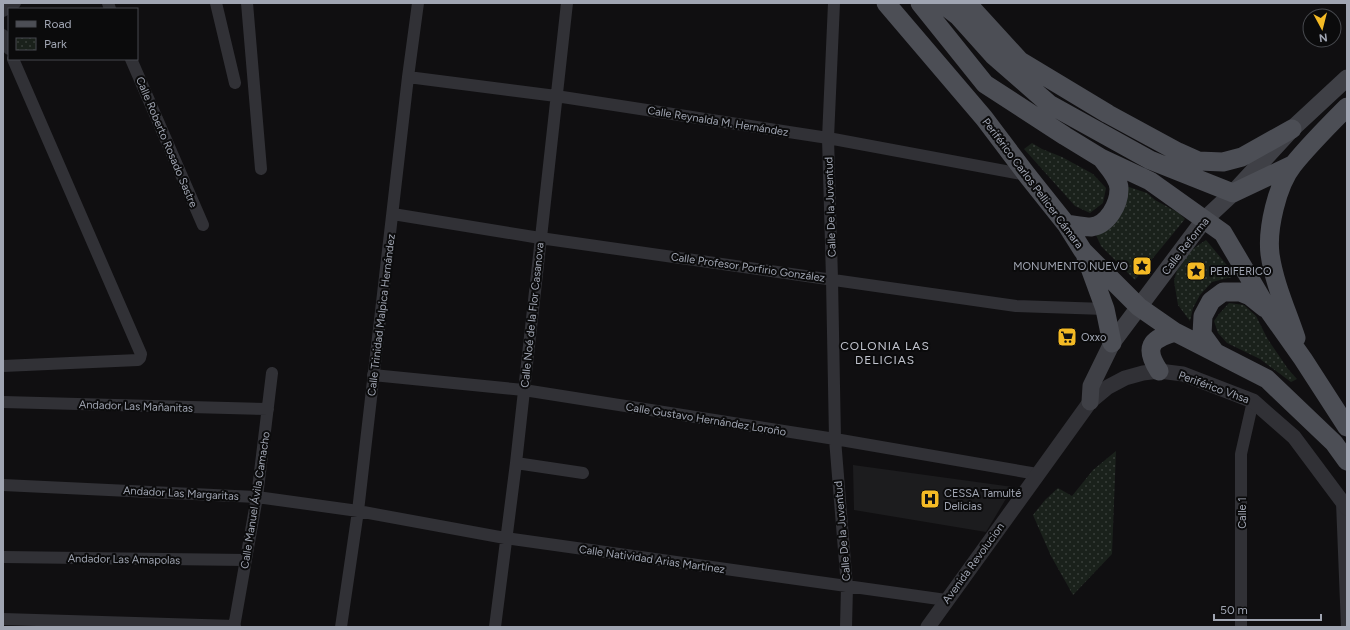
<svg xmlns="http://www.w3.org/2000/svg" width="1350" height="630" viewBox="0 0 1350 630" font-family="Figtree,sans-serif">
<style>
.built{fill:#1c1c1e}
.park{fill:url(#park-dots)}
.lines{fill:none;stroke-linecap:round;stroke-linejoin:round}
.minor{stroke:#313136;stroke-width:12}
.tertiary{stroke:#313136;stroke-width:15}
.secondary{stroke:#3f4046;stroke-width:17}
.primary{stroke:#4c4e55;stroke-width:19}
.labels{text-anchor:middle;stroke-width:4;stroke-linejoin:round;paint-order:stroke}
.street-label{font-size:11px;fill:#a0a5b2;stroke:#0b0b0c}
.poi-label{font-size:11px;fill:#a0a5b2;stroke:#0b0b0c;text-anchor:start}
.neighbourhood-label{font-size:12px;letter-spacing:1px;fill:#c1c4ce;stroke:#0b0b0c}
</style>
<defs>
<pattern id="park-dots" width="8" height="8" patternUnits="userSpaceOnUse"><rect width="8" height="8" fill="#1a211b"/><path d="M2 2h.1M6 6h.1" fill="none" stroke="#383e3a" stroke-width="1.8" stroke-linecap="round"/></pattern>
</defs>
<rect width="100%" height="100%" fill="#100f11"/>
<path class="built" d="M853 465 1013 487 986 532 854 510Z"/>
<path class="park" d="M1032 143 1042 149 1062 157 1093 174 1106 188 1103 203 1090 213 1075 206 1024 149Z
M1126 186 1147 193 1155 200 1179 213 1185 219 1135 280 1101 246 1095 233 1106 231 1114 225 1121 214 1126 204Z
M1206 240 1236 276 1212 282 1200 295 1193 308 1190 321 1178 305 1174 281 1178 266 1188 252Z
M1229 303 1244 305 1256 316 1267 338 1288 369 1297 379 1291 382 1260 359 1227 343 1218 333 1214 321 1219 314Z
M1116 451 1112 554 1073 595 1051 556 1033 515 1045 500 1058 488 1072 496 1093 470Z"/>
<g class="lines">
<path class="minor" d="M108 3 110 9
M216 3 235 83
M247 3 261 169
M834 3 828 138 832 279 835 439 847 587 846 627
M3 11 15 3
M3 35 9 49
M131 59 203 225
M408 77 556 96 828 138 1027 175
M393 214 540 238 1016 306 1105 309
M3 366 138 360 140 358 141 354 13 59
M373 375 524 390 835 439 1037 474
M3 402 268 409
M516 463 583 473
M3 485 257 497 358 511 505 538 946 600
M1342 502 1347 627
M3 557 246 560
M3 619 235 626
M234 627 257 497 272 373
M341 627 358 511 408 77 418 3
M495 627 516 463 567 3
M1241 627V454L1253 401"/>
<path class="tertiary" d="M928 627 1090 402 1108 387 1125 378 1143 373 1159 371 1183 374 1253 401 1294 437 1347 508"/>
<path class="secondary" d="M1090 402 1091 386 1112 343 1204 220 1233 193 1292 129 1347 78"/>
<path class="primary" d="M886 3 984 118 1027 175 1066 224 1083 251 1139 307 1175 332 1267 379 1334 443 1347 461
M920 3 985 84 1065 136 1101 158 1150 181 1223 233 1269 311 1303 359 1347 427
M941 3 958 16 993 55 1049 104 1150 160 1233 193 1292 165
M967 3 1020 61 1108 114 1178 152 1198 161 1223 162 1242 157 1292 129
M1066 224C1074 225 1083 227 1091 227 1108 225 1119 204 1119 189 1119 178 1109 168 1102 159
M1086 257 1105 309 1112 343
M1296 338C1287 311 1274 283 1270 254 1267 229 1277 185 1293 165 1309 145 1329 125 1347 107
M1215 352 1202 334 1203 316 1211 301 1223 292H1240L1250 296 1265 308
M1159 371C1144 348 1150 339 1175 332"/>
</g>
<defs>
<g id="sight-square" transform="scale(1)"><rect x="-9" y="-9" width="18" height="18" rx="4" fill="#f4ba25" stroke="#0b0b0c"/><path d="M0-6L1.8-2.2L6-1.7L2.9 1.2L3.7 5.4L0 3.3L-3.7 5.4L-2.9 1.2L-6-1.7L-1.8-2.2Z" fill="#111"/></g>
<g id="supermarket-square" transform="scale(1)"><rect x="-9" y="-9" width="18" height="18" rx="4" fill="#f4ba25" stroke="#0b0b0c"/><path d="M-6-5.5h2.5l.6 2H6L4.5 2H-2.5L-4.4-4H-6ZM-1.5 3.2a1.3 1.3 0 1 0 .1 0ZM3 3.2a1.3 1.3 0 1 0 .1 0Z" fill="#111"/></g>
<g id="hospital-square" transform="scale(1)"><rect x="-9" y="-9" width="18" height="18" rx="4" fill="#f4ba25" stroke="#0b0b0c"/><path d="M-5-5h3v3.5h4V-5h3V5h-3V1.5h-4V5h-3Z" fill="#111"/></g>
</defs>
<g fill-rule="evenodd">
<use href="#sight-square" x="1142" y="266"/>
<use href="#sight-square" x="1196" y="271"/>
<use href="#supermarket-square" x="1067" y="337"/>
<use href="#hospital-square" x="930" y="499"/>
</g>
<g class="labels">
<g class="street-label">
<text transform="translate(718 121) rotate(9)" y="4">Calle Reynalda M. Hernández</text>
<text transform="translate(167 142) rotate(67)" y="4">Calle Roberto Rosado Sastre</text>
<text transform="translate(1033 183) rotate(53)" y="4">Periférico Carlos Pellicer Cámara</text>
<text transform="translate(830 207) rotate(-92)" y="4">Calle De la Juventud</text>
<text transform="translate(1185 246) rotate(-52)" y="4">Calle Reforma</text>
<text transform="translate(748 267) rotate(8)" y="4">Calle Profesor Porfirio González</text>
<text transform="translate(381 315) rotate(-83)" y="4">Calle Trinidad Malpica Hernández</text>
<text transform="translate(532 315) rotate(-84)" y="4">Calle Noé de la Flor Casanova</text>
<text transform="translate(1214 387) rotate(20)" y="4">Periférico Vhsa</text>
<text transform="translate(136 406) rotate(2)" y="4">Andador Las Mañanitas</text>
<text transform="translate(706 419) rotate(9)" y="4">Calle Gustavo Hernández Loroño</text>
<text transform="translate(181 493) rotate(3)" y="4">Andador Las Margaritas</text>
<text transform="translate(255 500) rotate(-81)" y="4">Calle Manuel Ávila Camacho</text>
<text transform="translate(1242 513) rotate(-90)" y="4">Calle 1</text>
<text transform="translate(842 531) rotate(-95)" y="4">Calle De la Juventud</text>
<text transform="translate(124 559) rotate(1)" y="4">Andador Las Amapolas</text>
<text transform="translate(652 559) rotate(8)" y="4">Calle Natividad Arias Martínez</text>
<text transform="translate(973 563) rotate(-54)" y="4">Avenida Revolucion</text>
</g>
<g class="poi-label">
<text x="1128" y="270" text-anchor="end">MONUMENTO NUEVO</text>
<text x="1210" y="275">PERIFERICO</text>
<text x="1081" y="341">Oxxo</text>
<text x="944" y="497">CESSA Tamulté<tspan x="944" dy="13">Delicias</tspan></text>
</g>
<g class="neighbourhood-label">
<text x="885" y="350">COLONIA LAS<tspan x="885" dy="14">DELICIAS</tspan></text>
</g>
</g>
<rect width="1350" height="630" fill="none" stroke="#a0a5b2" stroke-width="8"/>
<rect x="8" y="8" width="130" height="52" fill="#0b0b0c" stroke="#47494e"/>
<rect x="16" y="21" width="20" height="6" fill="#4c4e55" stroke="#47494e"/>
<text x="44" y="28" font-size="12" fill="#a0a5b2">Road</text>
<rect x="16" y="38" width="20" height="12" fill="url(#park-dots)" stroke="#47494e"/>
<text x="44" y="48" font-size="12" fill="#a0a5b2">Park</text>
<g transform="translate(1322 28) rotate(173)"><circle r="19" fill="#0b0b0c" stroke="#47494e"/>
<path d="M0-3L7 15L0 10L-7 15Z" fill="#f4ba25"/>
<text y="-6" font-size="11" font-weight="bold" text-anchor="middle" fill="#a0a5b2">N</text>
</g>
<path d="M1214 614v6h107v-6" fill="none" stroke="#a0a5b2" stroke-width="2"/>
<text x="1220" y="614" font-size="12" fill="#a0a5b2" stroke="#0b0b0c" stroke-width="3" paint-order="stroke">50 m</text>
</svg>
